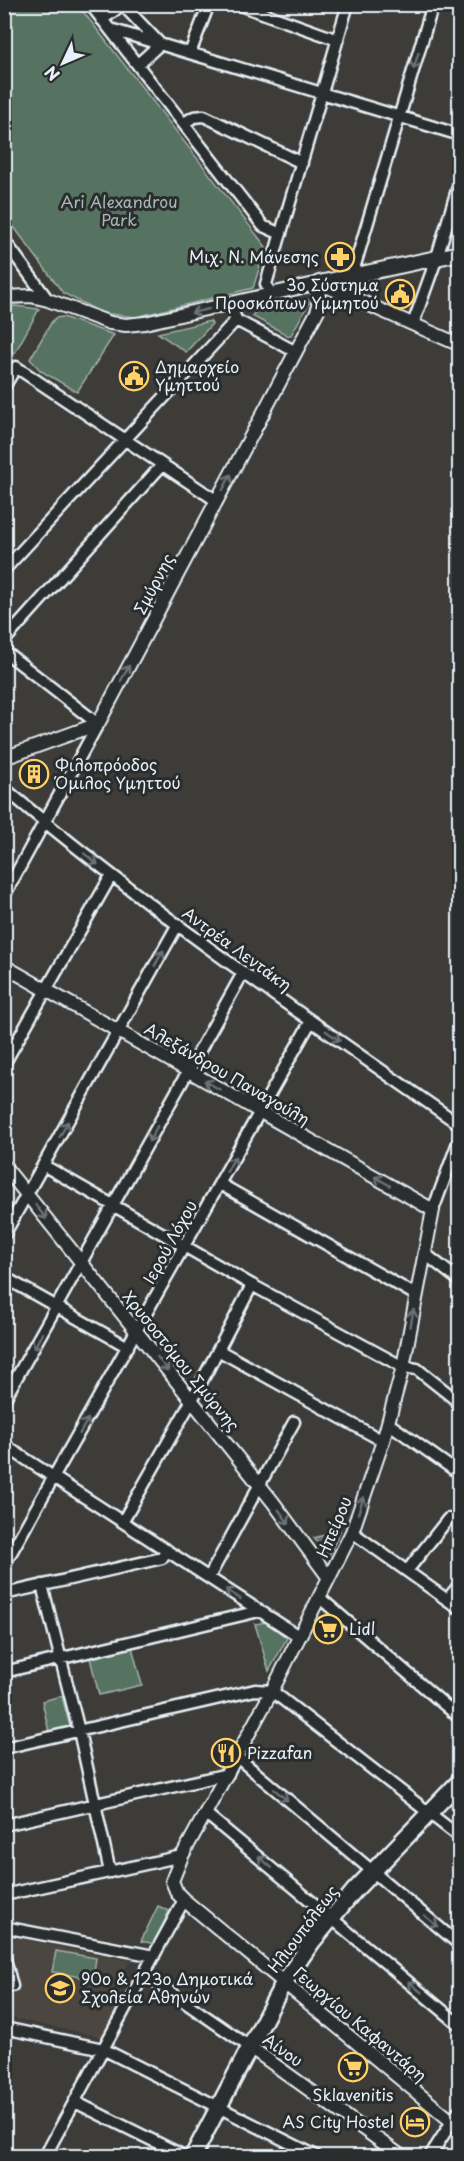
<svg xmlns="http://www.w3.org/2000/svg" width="464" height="2161" viewBox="0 0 464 2161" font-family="'Playpen Sans',sans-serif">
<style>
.built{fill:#4c4641}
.green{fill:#577260;stroke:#a0b2ac;stroke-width:1.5}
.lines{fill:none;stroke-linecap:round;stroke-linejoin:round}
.minor-casing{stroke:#e8f1f8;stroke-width:15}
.tertiary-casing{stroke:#e8f1f8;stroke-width:16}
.secondary-casing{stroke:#e8f1f8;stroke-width:18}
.primary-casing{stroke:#e8f1f8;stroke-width:20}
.minor{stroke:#2a2d2e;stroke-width:10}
.tertiary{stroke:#2a2d2e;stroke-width:12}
.secondary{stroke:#2a2d2e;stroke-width:14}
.primary{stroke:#2a2d2e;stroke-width:15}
.oneway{stroke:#6c7275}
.labels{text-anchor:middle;stroke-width:6;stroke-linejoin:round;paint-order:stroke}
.park-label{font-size:16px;fill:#a7b8b4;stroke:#2a2d2e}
.poi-label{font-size:16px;fill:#e8f1f8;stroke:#2a2d2e;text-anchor:start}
.street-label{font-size:16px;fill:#e8f1f8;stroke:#2a2d2e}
</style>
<rect width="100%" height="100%" fill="#3e3c39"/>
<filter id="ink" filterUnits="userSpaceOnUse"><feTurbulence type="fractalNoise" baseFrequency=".0167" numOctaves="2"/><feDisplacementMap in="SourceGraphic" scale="12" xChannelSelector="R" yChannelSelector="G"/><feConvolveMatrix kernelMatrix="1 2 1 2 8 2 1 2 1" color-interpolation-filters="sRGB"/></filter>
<g filter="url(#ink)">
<path class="built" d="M16 1938 130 1961 115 1990 123 1993 103 2037 7 2017 5 2018 4 1987 18 1986 10 1945Z"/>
<path class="green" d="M5 4 78 5 266 247 253 288 136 317 102 313 63 293 5 215Z
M304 299 308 300 309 303 291 335 289 336 252 316 257 310Z
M15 306 39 309 5 371V309Z
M63 317 114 335 77 392 41 371 30 359 51 323 55 318Z
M210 321 212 324 186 352 158 333Z
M340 1531 329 1556 314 1538Z
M266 1622 287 1638 269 1671 255 1624Z
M132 1647 142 1685 99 1695 90 1658Z
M62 1696 70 1727 49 1732 42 1701Z
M158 1906 169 1911 155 1944 141 1941Z
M56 1951 96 1958 93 1979 52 1972Z"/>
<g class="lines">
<g class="minor-casing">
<path id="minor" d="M90 4 263 226 281 234
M237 4 338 40
M123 5 160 44 138 64
M102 20 123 4
M110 29 460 135
M190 53 209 4
M184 123 194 117 204 116 302 163
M4 240 48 300
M352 275 433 4
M270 294 266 284 348 4
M231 304 236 320 296 352
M413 324 437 257 460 180
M4 387 16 367 217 501
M4 570 236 320
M4 641 162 465
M4 651 98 724 4 896
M4 788C148 910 305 1017 460 1125
M4 1064 111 876
M43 1165 252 1285 403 1367 417 1369 460 1403
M220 1184 416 1295
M433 1210 460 1137
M4 1235 178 924
M424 1253 460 1281
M4 1277 128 1347
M218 1350 383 1441
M4 1400 243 973
M388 1423 460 1474
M4 1445 300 1637
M123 1521 192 1400 252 1285
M352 1532 460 1609
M4 1565 311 1021
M407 1571 448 1519
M209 1577 294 1422
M42 1585 79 1731 110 1872
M4 1594 162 1558 167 1550
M320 1598 460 1718
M447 1600 460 1584
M4 1672 259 1611
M4 1748 255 1690 272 1691 460 1837
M237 1757 460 1945
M205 1813 460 2025
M4 1825 228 1774
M4 1895 182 1856
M4 1927 154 1956
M4 1955 12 1986
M144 1974 250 2047
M4 2032 9 2029 103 2049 316 2156
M75 2102 184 2156
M4 2156H5
M45 2156 184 1900
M430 2156 460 2109"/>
</g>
<g class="tertiary-casing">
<path id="tertiary" d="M319 283 460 345
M4 297 31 296 48 300 110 323 126 325 145 323 319 283
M4 758 98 724 318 310 319 283
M4 966 433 1210 403 1367 383 1441 352 1532 272 1691 182 1856 172 1881 177 1893 184 1900 460 2128
M4 1166 273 1502 329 1578
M250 2047 401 2156"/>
</g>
<g class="secondary-casing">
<path id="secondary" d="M319 283 460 253"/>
</g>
<g class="primary-casing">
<path id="primary" d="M193 2156 284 1982 312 1942 354 1891 460 1781"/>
</g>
<use href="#minor" class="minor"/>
<use href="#tertiary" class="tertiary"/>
<use href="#secondary" class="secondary"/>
<use href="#primary" class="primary"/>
</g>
<defs><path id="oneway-shaft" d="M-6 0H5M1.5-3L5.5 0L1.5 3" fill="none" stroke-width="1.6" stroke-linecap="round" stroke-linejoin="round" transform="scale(1.5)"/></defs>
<g class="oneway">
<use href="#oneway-shaft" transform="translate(416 61) rotate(107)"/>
<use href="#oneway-shaft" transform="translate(200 311) rotate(167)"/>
<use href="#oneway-shaft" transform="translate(227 482) rotate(-62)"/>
<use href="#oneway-shaft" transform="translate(125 673) rotate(-62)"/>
<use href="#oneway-shaft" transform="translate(91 859) rotate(39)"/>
<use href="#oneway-shaft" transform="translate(159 958) rotate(-61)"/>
<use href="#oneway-shaft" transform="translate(333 1036) rotate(35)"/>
<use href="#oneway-shaft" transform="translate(212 1085) rotate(-150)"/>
<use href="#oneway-shaft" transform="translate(64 1129) rotate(-61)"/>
<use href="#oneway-shaft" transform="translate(153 1134) rotate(119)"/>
<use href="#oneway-shaft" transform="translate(231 1164) rotate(-61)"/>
<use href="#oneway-shaft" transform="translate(382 1181) rotate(-150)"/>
<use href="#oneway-shaft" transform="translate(41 1212) rotate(52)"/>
<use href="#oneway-shaft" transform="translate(412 1318) rotate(-80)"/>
<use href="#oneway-shaft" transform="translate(38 1341) rotate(119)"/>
<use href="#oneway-shaft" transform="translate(163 1364) rotate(51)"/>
<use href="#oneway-shaft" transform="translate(84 1426) rotate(-61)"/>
<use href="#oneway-shaft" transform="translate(361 1505) rotate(-71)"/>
<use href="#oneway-shaft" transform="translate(284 1517) rotate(53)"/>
<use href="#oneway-shaft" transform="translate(233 1594) rotate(-146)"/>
<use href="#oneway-shaft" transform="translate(281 1795) rotate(40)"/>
<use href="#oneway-shaft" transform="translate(265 1862) rotate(-140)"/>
<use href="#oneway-shaft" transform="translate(431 1921) rotate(40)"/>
<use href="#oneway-shaft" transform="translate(415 1987) rotate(-140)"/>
</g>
</g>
<defs>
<g id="pharmacy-ring" transform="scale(1.5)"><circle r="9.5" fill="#2a2d2e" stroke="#ffd166" stroke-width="1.5"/><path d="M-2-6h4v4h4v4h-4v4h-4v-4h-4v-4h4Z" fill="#ffd166"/></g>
<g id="civic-ring" transform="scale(1.5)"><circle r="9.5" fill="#2a2d2e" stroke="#ffd166" stroke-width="1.5"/><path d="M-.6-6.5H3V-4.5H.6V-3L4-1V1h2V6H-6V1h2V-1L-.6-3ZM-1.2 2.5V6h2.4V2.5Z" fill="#ffd166"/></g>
<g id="building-ring" transform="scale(1.5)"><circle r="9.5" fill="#2a2d2e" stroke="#ffd166" stroke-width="1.5"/><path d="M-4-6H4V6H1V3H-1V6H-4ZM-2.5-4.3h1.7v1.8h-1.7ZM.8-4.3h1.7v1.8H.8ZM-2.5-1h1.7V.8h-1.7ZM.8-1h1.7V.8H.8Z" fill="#ffd166"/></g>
<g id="supermarket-ring" transform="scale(1.5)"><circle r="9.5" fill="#2a2d2e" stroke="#ffd166" stroke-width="1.5"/><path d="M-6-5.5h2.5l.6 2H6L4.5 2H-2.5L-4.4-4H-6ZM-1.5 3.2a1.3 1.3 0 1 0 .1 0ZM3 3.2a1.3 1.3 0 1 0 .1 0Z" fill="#ffd166"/></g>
<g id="restaurant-ring" transform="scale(1.5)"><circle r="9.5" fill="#2a2d2e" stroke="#ffd166" stroke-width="1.5"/><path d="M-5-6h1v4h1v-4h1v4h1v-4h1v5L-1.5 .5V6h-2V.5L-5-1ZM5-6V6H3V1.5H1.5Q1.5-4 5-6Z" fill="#ffd166"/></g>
<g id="school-ring" transform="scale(1.5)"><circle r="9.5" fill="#2a2d2e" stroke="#ffd166" stroke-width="1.5"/><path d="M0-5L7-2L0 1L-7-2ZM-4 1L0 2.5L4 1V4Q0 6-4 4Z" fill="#ffd166"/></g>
<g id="hotel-ring" transform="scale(1.5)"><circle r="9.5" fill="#2a2d2e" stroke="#ffd166" stroke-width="1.5"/><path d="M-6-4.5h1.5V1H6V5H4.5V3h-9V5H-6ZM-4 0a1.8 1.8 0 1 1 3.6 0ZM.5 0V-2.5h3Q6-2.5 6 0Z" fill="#ffd166"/></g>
</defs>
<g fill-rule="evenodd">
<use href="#pharmacy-ring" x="340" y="257"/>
<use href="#civic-ring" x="400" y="294"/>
<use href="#civic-ring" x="134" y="376"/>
<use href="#building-ring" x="34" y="774"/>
<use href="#supermarket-ring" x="328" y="1629"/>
<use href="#restaurant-ring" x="226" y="1753"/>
<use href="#school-ring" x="60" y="1988"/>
<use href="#supermarket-ring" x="353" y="2067"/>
<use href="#hotel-ring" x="415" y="2122"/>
</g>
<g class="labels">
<g class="park-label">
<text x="119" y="208">Ari Alexandrou<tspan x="119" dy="18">Park</tspan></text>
</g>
<g class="poi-label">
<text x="319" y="263" text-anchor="end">Μιχ. Ν. Μάνεσης</text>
<text x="379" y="291" text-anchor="end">3o Σύστημα<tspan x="379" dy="18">Προσκόπων Υμμητού</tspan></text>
<text x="155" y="373">Δημαρχείο<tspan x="155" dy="18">Υμηττού</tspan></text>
<text x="55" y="771">Φιλοπρόοδος<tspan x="55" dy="18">Όμιλος Υμηττού</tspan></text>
<text x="349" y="1635">Lidl</text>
<text x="247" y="1759">Pizzafan</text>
<text x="81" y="1985">90ο &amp; 123ο Δημοτικά<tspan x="81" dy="18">Σχολεία Αθηνών</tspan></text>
<text x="353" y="2101" text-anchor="middle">Sklavenitis</text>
<text x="394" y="2128" text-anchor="end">AS City Hostel</text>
</g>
<g class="street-label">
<text transform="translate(154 584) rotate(-62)" y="6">Σμύρνης</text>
<text transform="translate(237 949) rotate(36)" y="6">Αντρέα Λεντάκη</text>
<text transform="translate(227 1074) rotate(30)" y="6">Αλεξάνδρου Παναγούλη</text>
<text transform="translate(170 1242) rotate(-61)" y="6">Ιερού Λόχου</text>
<text transform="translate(181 1361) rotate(51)" y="6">Χρυσοστόμου Σμύρνης</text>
<text transform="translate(334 1527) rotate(-67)" y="6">Ηπείρου</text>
<text transform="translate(303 1929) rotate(-53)" y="6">Ηλιουπόλεως</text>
<text transform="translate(360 2024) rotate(40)" y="6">Γεωργίου Καφαντάρη</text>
<text transform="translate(283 2050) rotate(35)" y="6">Αίνου</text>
</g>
</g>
<rect width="464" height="2161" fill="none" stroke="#2a2d2e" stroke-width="24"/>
<rect x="12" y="12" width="440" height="2137" fill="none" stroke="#e8f1f8" stroke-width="2" filter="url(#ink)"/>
<g transform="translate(63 63) rotate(226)" stroke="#2a2d2e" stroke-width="4.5" paint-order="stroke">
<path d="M0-4.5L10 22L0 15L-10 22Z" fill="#e8f1f8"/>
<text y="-9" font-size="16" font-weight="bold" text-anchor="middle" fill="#e8f1f8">N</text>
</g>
</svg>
